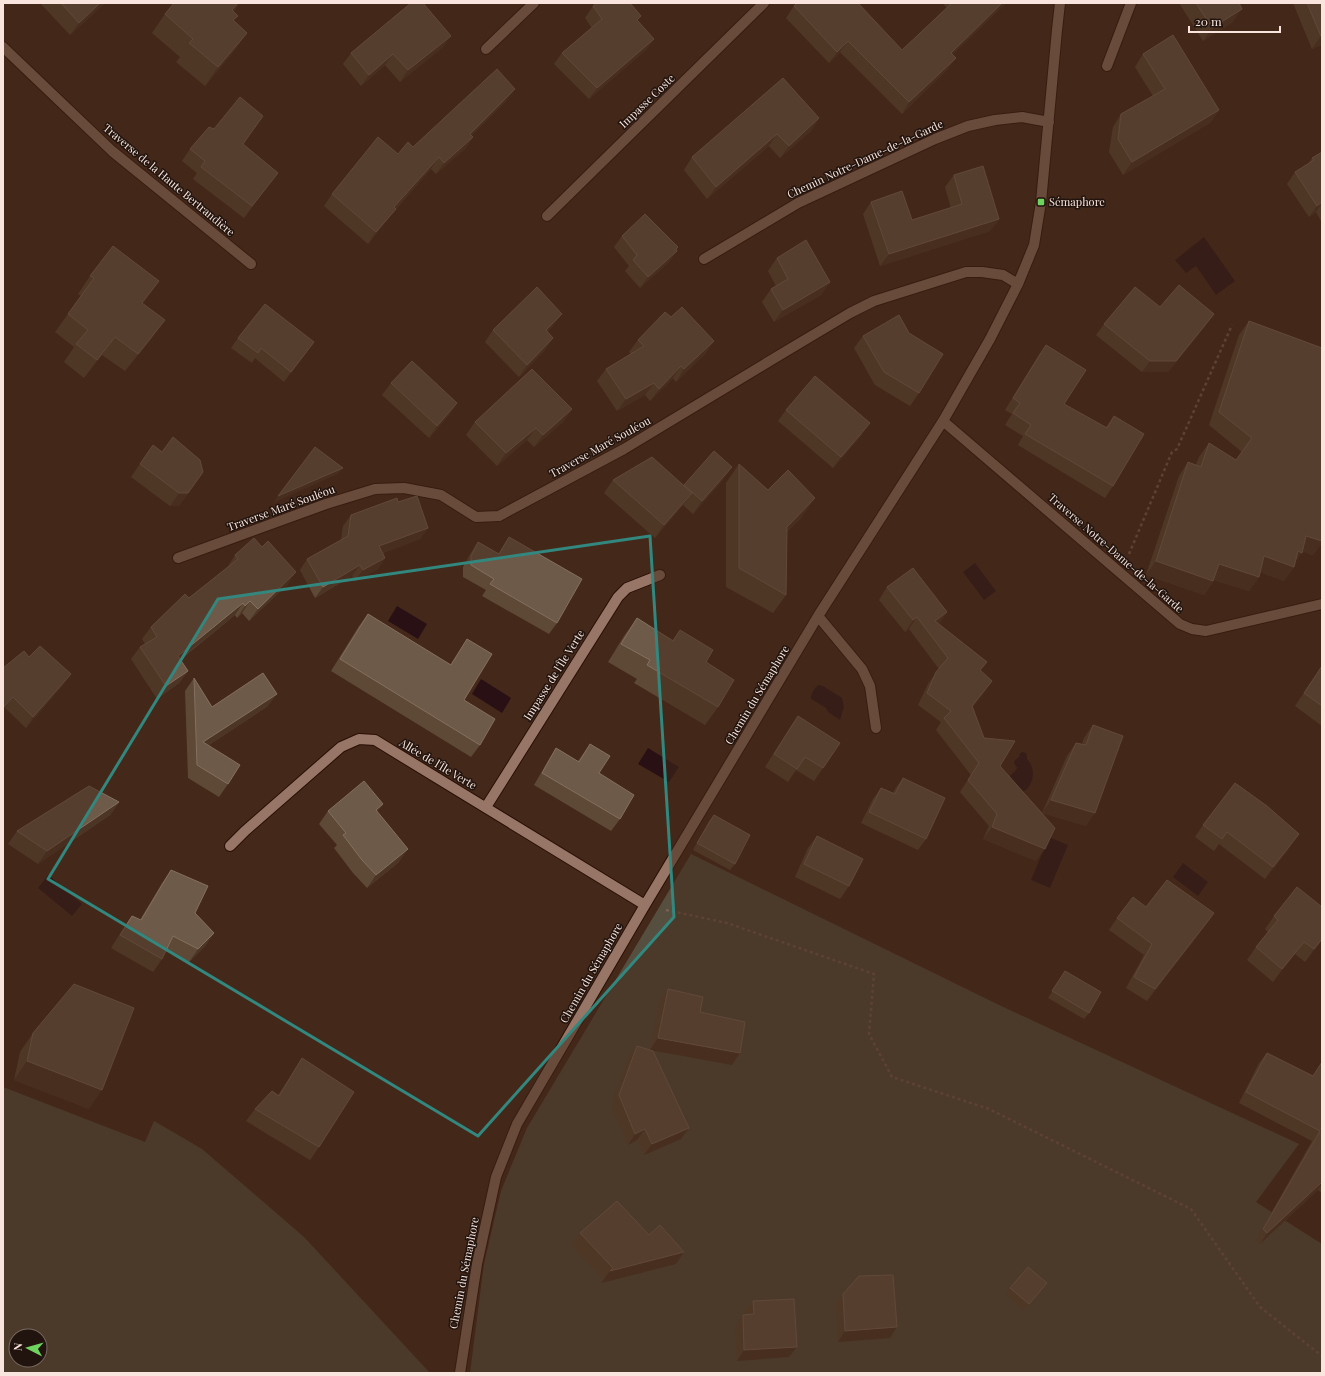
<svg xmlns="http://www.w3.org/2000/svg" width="1325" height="1376" viewBox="0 0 1325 1376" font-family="'Playfair Display',serif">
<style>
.green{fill:#564f3f;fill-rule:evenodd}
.water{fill:#291015}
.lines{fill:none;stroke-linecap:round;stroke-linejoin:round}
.minor-casing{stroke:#290f04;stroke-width:12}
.path{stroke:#7b6155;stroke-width:2.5;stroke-dasharray:3 3;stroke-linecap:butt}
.minor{stroke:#987667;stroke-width:10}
.wall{fill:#5e4937}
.shaded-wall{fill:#4c3524}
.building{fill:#6e5a48;stroke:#846f60}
.marked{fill:none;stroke:#32877f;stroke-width:3;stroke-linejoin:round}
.poi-dot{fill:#6fd35f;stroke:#21140e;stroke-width:1.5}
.labels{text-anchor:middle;stroke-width:3;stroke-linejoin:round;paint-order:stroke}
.street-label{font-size:11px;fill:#f9e5dd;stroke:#21140e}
.poi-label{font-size:11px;fill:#f9e5dd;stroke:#21140e;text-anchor:start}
</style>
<rect width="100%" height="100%" fill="#44281a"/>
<path class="green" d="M691 854 999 1005 1299 1144 1256 1202 1322 1244V1373H470L484 1264 501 1191 527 1128Z
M3 1087 145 1142 154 1121 202 1149 304 1237 430 1373H3ZM16 1336H40V1360H16Z"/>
<path class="water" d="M1204 237 1235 281 1216 295 1196 266 1186 273 1175 260Z
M975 563 996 591 984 600 963 572Z
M397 606 427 624 418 639 388 621Z
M481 679 511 698 502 713 472 694Z
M819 685 823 686 842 698 844 707 840 720 828 712 826 708 811 699C810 694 815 687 819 685Z
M648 748 679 767 669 782 638 764Z
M1023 752 1026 753 1027 756V759C1037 769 1034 789 1020 793L1008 779C1010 774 1015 773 1017 768L1014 763 1015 760 1019 757 1020 753Z
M1049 837 1068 845 1050 888 1031 880Z
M1183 863 1208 882 1198 896 1173 877Z
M48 875 82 904 72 916 38 888Z"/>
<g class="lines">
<g class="minor-casing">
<path id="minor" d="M3 47 112 151 251 264
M486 49 534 3
M1107 66 1131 3
M547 216 764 3
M704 259 798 203 935 139 968 126 995 120 1022 117 1049 122
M943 421 1180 624 1192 629 1206 631 1322 604
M178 558 326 504 375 489 404 488 441 495 476 517 499 516 624 449 783 353 850 313 874 301 966 272H982L1003 275 1018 284
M818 616 862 669 870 686 876 728
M486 807 618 597 627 588 660 575
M230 846 245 831 341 747 359 739 375 740 645 905
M460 1373 477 1264 496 1177 517 1124 645 905 818 616 943 421 990 339 1018 284 1034 245 1041 202 1057 30 1060 3"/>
</g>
<path class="path" d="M1129 554 1172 452 1177 449 1232 325
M666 910 727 923 874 974 869 1034 892 1077 989 1109 1191 1209 1260 1307 1322 1356"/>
<use href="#minor" class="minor"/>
</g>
<path class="wall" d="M40 3H105L70 35Z
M945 3H1006L953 54 948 69 902 114 840 52 829 63 786 18 794 6 902 50 947 8 944 5Z
M1179 3H1239L1233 22 1203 41Z
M1293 3H1322V45L1312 49Z
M593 6 638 21 654 39 646 50 589 99 554 64 562 53 592 28 585 18Z
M234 12V21L247 33 234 51 205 86 176 62 180 57 152 33 165 14Z
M443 47 400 82 385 65 361 86 343 64 351 53Z
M1143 54 1219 110 1210 123 1123 175 1109 152 1113 127 1121 114 1153 96 1135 67Z
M507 100 471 136 473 137 465 149 436 174 431 169 396 209 387 220 368 244 324 206 332 194 398 154Z
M819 118 811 131 780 158 769 146 707 199 684 170 692 157Z
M243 144 278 173 269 184 244 218 193 179 197 173 182 161 190 149Z
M1322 152V223L1316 212 1309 217 1287 184 1295 172 1307 165 1312 158Z
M954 175 999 219 990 231 880 266 863 214 871 202 912 220 951 208 945 187Z
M622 236 678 247 669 262 640 288 625 271 629 266 614 247Z
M777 258 830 282 821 295 774 322 762 302 771 289 776 286 768 271Z
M90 276 142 303 152 338 125 371 102 355 84 378 64 362 74 347 55 332 81 296 78 294Z
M1160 307 1206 325 1168 372H1142L1096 335 1104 324Z
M671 317 714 341 705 354 676 382 673 378 650 401 645 395 617 411 597 381 606 369 631 354 629 352 638 340Z
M1249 321 1322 348V543L1313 555 1302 551 1295 562 1294 567 1284 581 1260 572 1259 577 1249 591 1214 580 1204 595 1146 575 1179 476 1188 462 1196 465 1199 457 1209 443 1236 460 1242 452 1209 425 1239 335Z
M553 326 547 332 553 338 545 350 519 377 485 342 493 330Z
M863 336 919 393 910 406 875 385 854 348Z
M238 338 314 342 284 382 255 358 252 363 231 348Z
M1046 345 1064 404 1106 427 1114 416 1113 486 1105 498 1018 445 1023 436 1005 425 1012 414 1005 410 1038 356Z
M391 383 457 403 449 415 429 438 382 395Z
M572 409 563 422 534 447 527 440 497 466 466 435 475 422Z
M786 410 862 435 833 468 778 421Z
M153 445 162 452 203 472 179 506H170L131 477Z
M739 464 768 490 802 517 787 532 786 595 773 613 726 587V483Z
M613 480 684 485 723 480 693 514 683 505 655 538 604 493Z
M398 502 428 528 420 539 383 553 385 558 378 569 355 581 352 576 315 598 300 570 307 559 341 540 343 526 351 515Z
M509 537 557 623 549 634 482 596 486 590 463 577V567L470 554 478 542 498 554Z
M235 555 288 584 249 621 242 613 237 618 235 615 180 660 188 671 179 683 157 699 131 659 140 647 145 644 142 639 151 627 227 568Z
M887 587 947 612 939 624 987 662 980 671 992 681 973 707 984 738 1000 766 1036 861 983 839 989 826 960 792 971 775 936 730 941 722 918 705 928 684 939 669 909 629 905 632 879 600Z
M368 614 450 665 467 639 464 700 480 745 471 757 331 671 359 626Z
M637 618 673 640 680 630 706 662 718 707 705 725 634 683 637 679 608 662 624 636Z
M29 657 71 674 63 685 26 728 5 708Z
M1322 666V726L1295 706Z
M194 678 212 707 268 706 209 745 228 784 219 797 188 778 185 691Z
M798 716 840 743 814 781 796 770 788 782 765 767 789 729Z
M1093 725 1086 826 1042 813 1067 756 1076 743 1082 744 1084 738Z
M590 744 599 773 620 819 611 831 534 785 548 761 556 748 578 761Z
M903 778 926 839 918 850 861 823 873 799 881 788 893 793 895 789Z
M119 802 110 815 38 864 8 844 17 831Z
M383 804 377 812 399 862 367 888 353 873 334 848 337 845 319 824 328 811Z
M714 815 735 864 730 870 693 850 709 821Z
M1203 825 1291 846 1265 879 1219 844 1214 851 1195 837Z
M817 836 849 886 840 899 795 877 808 848Z
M171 870 195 913 214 933 205 946 189 962 166 950 162 959 153 972 111 948 123 929 132 916 140 920 162 883Z
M1146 907 1214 913 1206 925 1147 1001 1126 988 1144 955 1109 930 1117 918Z
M1274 916 1322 940 1305 962 1295 954 1273 982 1247 960 1256 947 1268 932 1265 929Z
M1065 971 1089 1013 1084 1019 1048 998Z
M668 989 700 1012 732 1065 650 1050 660 1000Z
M33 1033 89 1109 14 1080 20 1052Z
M637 1046 681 1139 644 1155 637 1140 628 1145 611 1106 629 1057Z
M1267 1053 1313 1076 1322 1062V1193L1318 1190 1260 1244 1256 1240 1312 1141 1239 1103 1259 1063Z
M302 1058 319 1147 310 1160 246 1121 255 1109 278 1095 294 1071Z
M580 1233 649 1235 676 1264 601 1283 604 1280 571 1245Z
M1010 1288 1042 1289 1024 1310 1006 1294Z
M843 1294 890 1338 838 1342 836 1304Z
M753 1301 789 1357 737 1361 735 1326 743 1315H746L745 1311Z"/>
<path class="shaded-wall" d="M100 3H105L70 35 79 23Z
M238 3H240L234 12 232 10Z
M1002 3H1006L943 64 951 53Z
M1242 9 1233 22 1203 41 1212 28Z
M247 33 234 51 205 86 218 67Z
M451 36 443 47 400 82 408 70Z
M1321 36H1322V45L1312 49Z
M654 39 646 50 589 99 597 88Z
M848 41 840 52 829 63 837 52Z
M393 54 385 65 361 86 369 75Z
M956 58 948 69 902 114 909 102Z
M515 89 507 100 462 145 470 134Z
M1219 110 1210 123 1123 175 1132 162Z
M819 118 811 131 780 158 789 146Z
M777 134 769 146 707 199 716 187Z
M473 137 465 149 436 174 444 163Z
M439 157 431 169 386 219 394 207Z
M1322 202V203L1316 212 1309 217 1317 206Z
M396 209 387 220 368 244 376 232Z
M999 219 990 231 880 266 889 254Z
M678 247 671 256 677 251 669 262 640 288 648 277Z
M830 282 821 295 774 322 783 310Z
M562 314 553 326 537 343 546 330Z
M1214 314 1206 325 1168 372H1142L1150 361Z
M165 320 152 338 125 371 138 354Z
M115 337 102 355 84 378 97 360Z
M553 338 545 350 519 377 527 365Z
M714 341 705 354 676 382 684 369Z
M314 342 307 352 284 382 291 372Z
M681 366 673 378 650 401 659 389Z
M654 383 645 395 617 411 626 399Z
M457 403 449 415 429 438 437 426Z
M572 409 563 422 534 447 543 435Z
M870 423 862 435 833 468 841 457Z
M536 428 527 440 497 466 506 453Z
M732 467 723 480 693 514 702 501Z
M343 468 338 474 273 503 278 496Z
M203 472 179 506H170L179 493Z
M692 493 683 505 655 538 664 525Z
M815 498 802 517 774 545 787 527Z
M428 528 420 539 371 557 379 546Z
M1306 536 1322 541V543L1313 555 1296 550Z
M1298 551 1302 553 1292 567H1294L1284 581 1255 570 1264 556Z
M385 558 378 569 355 581 363 570Z
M1156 561 1213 581 1204 595 1146 575Z
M1219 564 1259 577 1249 591 1209 578Z
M360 565 352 576 315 598 323 587Z
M296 572 288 584 249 621 258 609Z
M250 601 242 613 237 618 245 606Z
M243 603 235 615 169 668 178 656Z
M947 612 939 624 935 621Z
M917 617 909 629 905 632 913 620Z
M188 671 179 683 157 699 166 686Z
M71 674 63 685 26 728 33 717Z
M992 681 984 693 964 718 972 706Z
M277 694 268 706 197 753 203 742Z
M13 697 5 708 3 711V708Z
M1051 800 1095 813 1086 826 1042 813Z
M119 802 110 815 38 864 47 851Z
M383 804 374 817 376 810Z
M992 827 1045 849 1036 861 983 839Z
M1299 834 1291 846 1265 879 1273 867Z
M408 849 399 862 367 888 376 875Z
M1214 913 1206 925 1147 1001 1155 989Z
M214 933 205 946 189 962 198 949Z
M1322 939V940L1305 962 1314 949Z
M1304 942 1295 954 1273 982 1282 969Z
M658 1038 740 1053 732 1065 650 1050Z
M27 1061 102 1090 89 1109 14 1080Z
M689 1128 681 1139 644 1155 652 1144Z
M645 1129 637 1140 628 1145 635 1134Z
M1322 1182V1184L1318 1190 1260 1244 1267 1233Z
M684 1252 676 1264 601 1283 610 1271Z
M897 1327 890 1338 838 1342 845 1331Z
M797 1347 789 1357 737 1361 744 1350Z"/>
<path class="building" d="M61 3H100L79 23Z
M174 3H238L232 10 238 16 233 20 247 33 218 67 189 43 193 39 165 14Z
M411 3H423L451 36 408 70 393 54 369 75 351 53Z
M597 3H630L641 16 637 20 654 39 597 88 562 53 602 19 593 6Z
M797 3H858L902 50 952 3H1002L951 53 956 58 909 102 848 41 837 52 794 6Z
M1196 3H1239L1242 9 1212 28Z
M1307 3H1322V36H1321Z
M1173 35 1219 110 1132 162 1118 139 1121 114 1165 89 1143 54Z
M497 69 515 89 470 134 473 137 444 163 439 157 394 207 396 209 376 232 332 194 378 137 398 154 408 142 413 147Z
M783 78 819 118 789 146 777 134 716 187 692 157Z
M240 97 263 116 243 144 278 173 252 206 201 167 205 161 190 149 209 127 214 129Z
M1322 152V202L1317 206 1295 172 1314 160 1312 158Z
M983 166 999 219 889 254 871 202 902 191 912 220 962 204 954 175Z
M645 214 678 247 676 249 677 251 648 277 633 260 637 255 622 236Z
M806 240 830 282 783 310 771 289 788 279 777 258Z
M113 246 159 281 142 303 165 320 138 354 115 337 97 360 76 344 88 330 68 314 94 278 90 276Z
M1179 285 1214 314 1176 361H1150L1104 324 1135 287 1160 307Z
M537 287 562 314 546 330 553 338 527 365 493 330Z
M265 304 314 342 291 372 261 348 258 353 238 338Z
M682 307 714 341 684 369 681 366 659 389 654 383 626 399 606 369 644 346 638 340 665 312 671 317Z
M899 315 909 333 943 354 919 393 884 372 863 336Z
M1249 321 1322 348V541L1306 536 1302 553 1298 551 1294 567 1264 556 1259 577 1219 564 1213 581 1156 561 1188 462 1201 467 1209 443 1236 460 1252 438 1219 412Z
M1046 345 1086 370 1064 404 1107 428 1114 416 1144 434 1113 486 1025 434 1031 425 1013 413 1020 403 1013 398Z
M412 361 457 403 437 426 391 383Z
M532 369 572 409 543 435 536 428 506 453 475 422Z
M815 376 870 423 841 457 786 410Z
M173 437 200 460 203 472 188 493H179L140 464 153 445 162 452Z
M315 447 343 468 278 496Z
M714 451 732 467 702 501 684 485Z
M652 457 692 493 664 525 613 480Z
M739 464 768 490 788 470 815 498 787 527 786 595 739 568Z
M417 496 428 528 379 546 385 558 363 570 360 565 323 587 307 559 348 536 351 515 397 498 398 502Z
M509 537 582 579 557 623 490 584 494 579 471 565V556L478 542 499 554Z
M254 538 262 547 268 541 296 572 258 609 250 601 245 606 243 603 178 656 188 671 166 686 140 647 157 637 151 627 185 594 189 598 238 559 235 555Z
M913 568 947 612 935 621 987 662 980 670 992 681 972 706 984 738 1015 741 1000 766 1055 828 1045 849 992 827 997 814 968 780 979 763 944 718 951 711 927 693 936 672 948 658 917 617 913 620 887 587Z
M368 614 451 665 467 639 492 654 464 700 495 719 480 745 340 659Z
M637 618 673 641 680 630 713 650 706 662 734 680 718 707 647 665 650 660 621 644Z
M40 646 71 674 33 717 13 697 3 708V668L24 651 29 657Z
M1322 666V706L1304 693Z
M263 673 277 694 203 742 240 765 228 784 197 765 194 678 212 707Z
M798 716 840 743 823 768 805 757 797 769 774 754Z
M1093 725 1123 736 1095 813 1051 800 1076 743 1086 745Z
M590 744 610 756 599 773 634 795 620 819 542 773 556 748 579 762Z
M903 778 945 798 926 839 869 812 881 788 895 794Z
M364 781 383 804 376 810 408 849 376 875 362 860 343 835 346 833 328 811Z
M1235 783 1267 806 1299 834 1273 867 1227 832 1222 839 1203 825Z
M89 786 119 802 47 851 17 831Z
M714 815 750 835 735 864 697 843Z
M817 836 863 859 849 886 804 864Z
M171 870 208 886 195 913 214 933 198 949 173 936 162 959 120 935 132 916 141 920Z
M1167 880 1214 913 1155 989 1134 977 1152 944 1117 918 1133 897 1146 907Z
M1297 887 1322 907V939L1314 949 1304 942 1282 969 1256 947 1278 920 1274 916Z
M1065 971 1101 992 1089 1013 1052 991Z
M74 984 134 1008 102 1090 27 1061 33 1033Z
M668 989 703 997 700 1012 745 1022 740 1053 658 1038Z
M637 1046 653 1051 689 1128 652 1144 645 1129 635 1134 619 1095Z
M1267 1053 1313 1076 1322 1062V1126L1321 1129 1322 1126V1182L1267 1233 1263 1229 1320 1131 1246 1092Z
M302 1058 354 1092 319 1147 255 1109 272 1091 279 1096Z
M617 1201 649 1235 660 1225 684 1252 610 1271 613 1268 580 1233Z
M1028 1267 1047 1283 1029 1304 1010 1288Z
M893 1275 897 1327 845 1331 843 1294 859 1276Z
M794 1299 797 1347 744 1350 743 1315 754 1314 753 1301Z"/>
<path d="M0 0H1325V1376H0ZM650 536 674 917 478 1136 48 879 218 599Z" fill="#44281a" fill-opacity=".55" fill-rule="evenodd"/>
<path class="marked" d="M650 536 674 917 478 1136 48 879 218 599Z"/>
<rect class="poi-dot" x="1037" y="198" width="8" height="8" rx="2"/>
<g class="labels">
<g class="street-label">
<text transform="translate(647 101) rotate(-44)" y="4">Impasse Coste</text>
<text transform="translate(865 159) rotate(-25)" y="4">Chemin Notre-Dame-de-la-Garde</text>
<text transform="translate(169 180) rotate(40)" y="4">Traverse de la Haute Bertrandière</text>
<text transform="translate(600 447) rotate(-29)" y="4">Traverse Maré Souléou</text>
<text transform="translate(281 508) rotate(-20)" y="4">Traverse Maré Souléou</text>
<text transform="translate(1116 553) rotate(41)" y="4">Traverse Notre-Dame-de-la-Garde</text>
<text transform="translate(554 675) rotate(-58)" y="4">Impasse de l'Île Verte</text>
<text transform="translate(757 695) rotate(-59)" y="4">Chemin du Sémaphore</text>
<text transform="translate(438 764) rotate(31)" y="4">Allée de l'Île Verte</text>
<text transform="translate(591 973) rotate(-60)" y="4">Chemin du Sémaphore</text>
<text transform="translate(464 1273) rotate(-79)" y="4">Chemin du Sémaphore</text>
</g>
<g class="poi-label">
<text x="1049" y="206">Sémaphore</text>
</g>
</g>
<rect width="1325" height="1376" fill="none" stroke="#f9e5dd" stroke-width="8"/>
<g transform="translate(28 1348) rotate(276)"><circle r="19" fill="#21140e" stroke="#776861"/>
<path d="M0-3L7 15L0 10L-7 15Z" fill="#6fd35f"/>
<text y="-6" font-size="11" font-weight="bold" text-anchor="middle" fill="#f9e5dd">N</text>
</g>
<path d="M1189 26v6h91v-6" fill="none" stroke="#f9e5dd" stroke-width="2"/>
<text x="1195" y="26" font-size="12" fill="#f9e5dd" stroke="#21140e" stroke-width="3" paint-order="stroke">20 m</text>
</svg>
